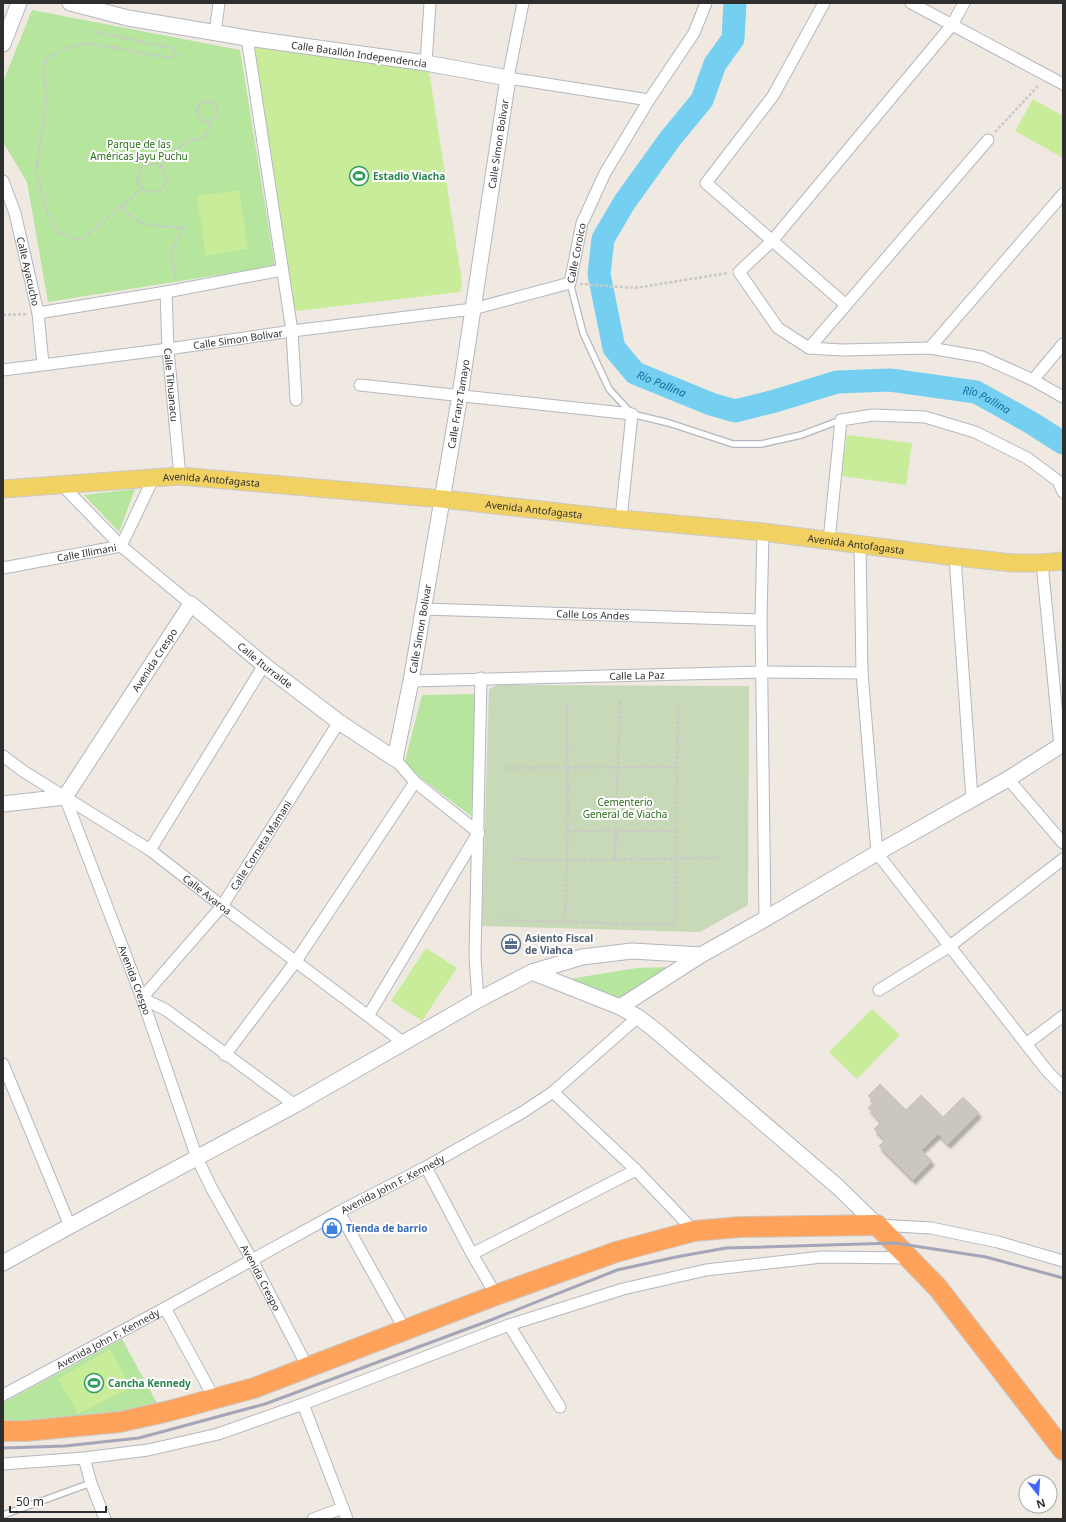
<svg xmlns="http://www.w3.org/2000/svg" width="1066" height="1522" viewBox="0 0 1066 1522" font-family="'Noto Sans',sans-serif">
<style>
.green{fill:#b6e59e}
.cemetery{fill:#c8d9b8}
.pitch{fill:#c9ec9a}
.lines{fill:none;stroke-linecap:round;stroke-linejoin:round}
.river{stroke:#75cff0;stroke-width:23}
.building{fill:#cbc7bf;stroke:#cbc5ba;filter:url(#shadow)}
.lane-casing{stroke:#b4b7c1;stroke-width:8}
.street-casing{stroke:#b4b7c1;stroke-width:13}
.secondary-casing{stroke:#b4b7c1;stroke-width:17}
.primary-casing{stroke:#c9c9c9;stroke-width:19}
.highway-casing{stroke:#c9c9c9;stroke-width:22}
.path{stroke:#c9c9c9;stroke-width:2.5;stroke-dasharray:3 2;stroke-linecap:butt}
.lane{stroke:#fff;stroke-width:5.5}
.street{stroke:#fff;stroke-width:11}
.secondary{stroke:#fff;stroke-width:15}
.primary{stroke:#f2d163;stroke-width:17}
.highway{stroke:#ffa35c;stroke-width:20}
.rail{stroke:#a3a6b8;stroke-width:3}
.labels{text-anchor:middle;stroke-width:4;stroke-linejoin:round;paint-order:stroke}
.street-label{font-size:10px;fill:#2e2e2e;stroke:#fff}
.park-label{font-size:10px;fill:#2c6e1b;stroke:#fff}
.leisure-label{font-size:10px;font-weight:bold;fill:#27864d;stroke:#fff;text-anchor:start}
.service-label{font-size:10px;font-weight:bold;fill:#4e5e75;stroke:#fff;text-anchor:start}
.shop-label{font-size:10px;font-weight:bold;fill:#366cbe;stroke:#fff;text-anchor:start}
.water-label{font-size:11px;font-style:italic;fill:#0d6fa3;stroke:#fff}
</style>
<defs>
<filter id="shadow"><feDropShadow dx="2.5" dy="4.5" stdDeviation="1" flood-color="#0004"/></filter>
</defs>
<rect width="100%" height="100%" fill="#efe9e1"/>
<path class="green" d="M32 10 240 50 275 266 48 302 27 182 3 142V82Z
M135 489 119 532 84 495Z
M480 694 471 816 404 765 422 695Z
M670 967 613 1001 563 980 637 968Z
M122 1339 159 1407 93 1419 28 1423 3 1421V1403Z"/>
<path class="cemetery" d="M498 685 749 686 748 905 700 932 482 926 489 689Z"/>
<path class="pitch" d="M256 45 429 71 462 282 460 292 296 311 293 300 254 52Z
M1033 99 1063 116V158L1015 131Z
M239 190 248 249 206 256 197 196Z
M847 435 912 443 906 485 841 476Z
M426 948 457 968 422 1021 391 1001Z
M872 1009 900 1035 857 1079 829 1052Z
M110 1349 131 1387 78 1414 58 1379Z"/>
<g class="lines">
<path class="river" id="s1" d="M735 3 733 39 715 64 702 100 670 139 624 203 603 239 599 274 614 348 635 373 711 404 735 411 775 401 837 382 890 380 976 392 1030 422 1063 443"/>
</g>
<path class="building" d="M880 1084 906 1110 921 1095 943 1117 963 1097 979 1113 948 1144 938 1134 921 1150 932 1161 913 1180 879 1146 885 1140 874 1129 881 1122 868 1108 874 1102 868 1096Z"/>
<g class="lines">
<g class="lane-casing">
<path id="lane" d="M570 283 583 333 609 389 632 414 669 423 733 444H761L801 435 841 420
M3 1515 91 1483"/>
</g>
<g class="street-casing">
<g id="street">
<path d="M523 3 508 78 649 100"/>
<path d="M824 3 773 96 706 183 846 305"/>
<path d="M911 3 1063 84"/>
<path d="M964 3 952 25 772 241 739 272 778 328 809 348 842 350 930 348 982 357 1033 380 1063 397"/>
<path d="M215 33 219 3"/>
<path d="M247 38 292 331 296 400"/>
<path d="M426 63 430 3"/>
<path id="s2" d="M3 181 15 213 38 313 43 364"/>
<path id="s3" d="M166 292 168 349 180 476"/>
<path d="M38 313 166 292 282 270"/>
<path d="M809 348 988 140"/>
<path d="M930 348 1063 194"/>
<path id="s4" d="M3 370 168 349 292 331 473 309 570 283 582 223 605 173 649 100 694 33 706 3"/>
<path d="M1033 380 1063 344"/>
<path d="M360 385 632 414 621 519"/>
<path d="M63 486 121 546 191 604"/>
<path d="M763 532 761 620 765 919"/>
<path d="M829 541 841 420 873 415 925 417 975 432 1027 458 1058 481 1063 492"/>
<path d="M860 544 862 673 877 853 1026 1044 1048 1072 1063 1087"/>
<path d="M121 546 153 479"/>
<path d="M955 557 972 799"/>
<path d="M1042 563 1060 746"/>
<path id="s5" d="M3 568 121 546"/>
<path id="s6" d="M424 609 761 620"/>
<path id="s7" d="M411 681 763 672 862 673"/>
<path id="s8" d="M3 756 23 771 150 850 222 906 404 1043"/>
<path d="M395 759 415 782 479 833"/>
<path d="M1008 779 1063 843"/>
<path id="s9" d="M65 797 142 998 197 1158 212 1189 252 1260 308 1368"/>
<path d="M150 850 264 665"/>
<path d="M879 990 950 946 1063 859"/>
<path d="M478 1000 475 957 481 678"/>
<path d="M368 1016 478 833"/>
<path d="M1026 1044 1063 1016"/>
<path d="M225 1055 296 961 415 782"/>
<path d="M3 1064 70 1226"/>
<path d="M553 1092 636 1170 694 1231"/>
<path id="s10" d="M295 1105 166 1010 142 998 222 906 339 722"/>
<path d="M426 1167 472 1254 496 1295"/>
<path d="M339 1212 405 1330"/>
<path d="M878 1225 931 1228 998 1242 1063 1261"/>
<path d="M472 1254 636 1170"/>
<path d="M165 1308 214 1398"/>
<path d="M509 1325 560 1407"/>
<path id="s11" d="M3 1395 165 1308 339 1212 426 1167 523 1112 553 1092 638 1017"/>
<path d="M303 1404 347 1519"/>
<path d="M84 1458 91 1483 105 1519"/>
<path d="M3 1464 84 1458 148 1450 218 1434 303 1404 509 1325 623 1289 706 1270 822 1257 909 1258"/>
<path d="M313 1519 343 1508"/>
</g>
</g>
<g class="secondary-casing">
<g id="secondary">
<path d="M3 44 19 3"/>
<path id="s12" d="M3 804 65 797 191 604 264 665 339 722 395 759 411 681 460 395 508 78 426 63 247 38 128 18 70 3"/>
<path d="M532 972 620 1007 638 1017 655 1030 838 1187 877 1225"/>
<path d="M620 1007 701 955 765 919 877 853 1008 779 1063 744"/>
<path d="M3 1263 70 1226 295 1105 478 1000 532 972 582 957 632 951 701 955"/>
</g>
</g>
<g class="primary-casing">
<g id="primary">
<path id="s13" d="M3 489 180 476 442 499 621 519 763 532 948 556 1013 563H1042L1063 561"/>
</g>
</g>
<g class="highway-casing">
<path id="highway" d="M3 1431H26L120 1422 169 1411 254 1388 496 1295 616 1252 694 1231 740 1227 877 1225 938 1288 1063 1450"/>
</g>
<path class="path" d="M91 31 172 48 177 55 170 58 89 43 66 48 46 59 44 74 47 97 36 172 49 218 59 232 80 241 143 188
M197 111a10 10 0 1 1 20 0a10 10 0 1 1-20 0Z
M995 132 1039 85
M138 178a14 14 0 1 1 28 0a14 14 0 1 1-28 0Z
M161 166 176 150 188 141 204 138 209 128 208 121
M122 206C125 210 129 215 133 218 148 227 167 227 184 227L171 252 176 280
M580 284 635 288 728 273
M3 315 27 314
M503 768 677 767
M568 831H676
M514 859 567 860 720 858
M615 859 620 700
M501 920 675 925 678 706
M565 922 568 831 567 702"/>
<use href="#lane" class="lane"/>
<use href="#street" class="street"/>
<use href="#secondary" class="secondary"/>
<use href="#primary" class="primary"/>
<use href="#highway" class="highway"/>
<path class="rail" d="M3 1448 65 1446 139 1438 265 1404 491 1320 617 1270 676 1257 726 1248 895 1243 986 1257 1063 1278"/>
</g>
<defs>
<g id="stadium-ring" transform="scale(1)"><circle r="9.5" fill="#fff" stroke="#2e9e5b" stroke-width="1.5"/><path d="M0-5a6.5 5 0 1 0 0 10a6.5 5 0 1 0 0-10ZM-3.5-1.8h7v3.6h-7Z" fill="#2e9e5b"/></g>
<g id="office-ring" transform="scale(1)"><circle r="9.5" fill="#fff" stroke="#5c6f8a" stroke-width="1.5"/><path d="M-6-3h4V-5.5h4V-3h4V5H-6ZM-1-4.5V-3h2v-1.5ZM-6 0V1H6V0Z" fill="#5c6f8a"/></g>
<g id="shop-ring" transform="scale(1)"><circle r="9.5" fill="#fff" stroke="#3f7fe0" stroke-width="1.5"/><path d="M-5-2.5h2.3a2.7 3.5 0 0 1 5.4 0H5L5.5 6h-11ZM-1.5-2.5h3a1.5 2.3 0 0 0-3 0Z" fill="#3f7fe0"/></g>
</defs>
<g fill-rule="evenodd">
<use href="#stadium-ring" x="359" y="176"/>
<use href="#office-ring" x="511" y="944"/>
<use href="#shop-ring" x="332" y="1228"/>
<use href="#stadium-ring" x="94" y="1383"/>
</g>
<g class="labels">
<g class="street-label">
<text transform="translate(359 54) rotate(8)" y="4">Calle Batallón Independencia</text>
<text dy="4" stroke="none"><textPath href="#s12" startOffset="1173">Calle Simon Bolivar</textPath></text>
<text dy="4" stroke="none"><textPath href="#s4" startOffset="605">Calle Coroico</textPath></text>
<text dy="4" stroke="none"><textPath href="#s2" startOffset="94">Calle Ayacucho</textPath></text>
<text dy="4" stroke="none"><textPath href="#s4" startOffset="237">Calle Simon Bolivar</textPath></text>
<text dy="4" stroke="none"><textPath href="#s3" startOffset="93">Calle Tihuanacu</textPath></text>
<text dy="4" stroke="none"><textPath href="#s12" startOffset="910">Calle Franz Tamayo</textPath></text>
<text dy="4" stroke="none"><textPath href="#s13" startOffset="209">Avenida Antofagasta</textPath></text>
<text dy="4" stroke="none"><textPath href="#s13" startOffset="533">Avenida Antofagasta</textPath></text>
<text dy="4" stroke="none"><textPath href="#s13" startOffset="857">Avenida Antofagasta</textPath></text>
<text dy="4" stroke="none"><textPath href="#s5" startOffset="85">Calle Illimani</textPath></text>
<text dy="4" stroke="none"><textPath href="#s6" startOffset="169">Calle Los Andes</textPath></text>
<text dy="4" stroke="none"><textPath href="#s12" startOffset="682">Calle Simon Bolivar</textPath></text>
<text dy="4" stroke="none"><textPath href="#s12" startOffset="226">Avenida Crespo</textPath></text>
<text dy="4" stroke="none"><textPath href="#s12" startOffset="389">Calle Iturralde</textPath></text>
<text dy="4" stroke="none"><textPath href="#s7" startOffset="226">Calle La Paz</textPath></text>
<text dy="4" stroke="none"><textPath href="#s10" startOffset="381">Calle Corneta Mamani</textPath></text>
<text dy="4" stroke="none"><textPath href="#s8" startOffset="247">Calle Avaroa</textPath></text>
<text dy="4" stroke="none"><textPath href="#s9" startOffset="196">Avenida Crespo</textPath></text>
<text dy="4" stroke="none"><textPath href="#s11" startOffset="443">Avenida John F. Kennedy</textPath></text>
<text dy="4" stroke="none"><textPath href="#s9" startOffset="520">Avenida Crespo</textPath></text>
<text dy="4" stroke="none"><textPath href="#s11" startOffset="119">Avenida John F. Kennedy</textPath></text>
</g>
<g class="park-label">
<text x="139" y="148">Parque de las<tspan x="139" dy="12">Américas Jayu Puchu</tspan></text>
<text x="625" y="806">Cementerio<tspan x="625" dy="12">General de Viacha</tspan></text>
</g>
<g class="leisure-label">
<text x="373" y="180">Estadio Viacha</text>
<text x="108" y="1387">Cancha Kennedy</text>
</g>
<g class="service-label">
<text x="525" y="942">Asiento Fiscal<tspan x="525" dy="12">de Viahca</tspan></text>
</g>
<g class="shop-label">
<text x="346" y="1232">Tienda de barrio</text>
</g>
<g class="water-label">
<text dy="4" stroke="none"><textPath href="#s1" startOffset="448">Río Pallina</textPath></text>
<text dy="4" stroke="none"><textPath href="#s1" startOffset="785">Río Pallina</textPath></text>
</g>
</g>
<rect width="1066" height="1522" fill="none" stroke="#2e2e2e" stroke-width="8"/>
<g transform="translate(1038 1494) rotate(163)"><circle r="19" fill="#ffffff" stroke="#ababab"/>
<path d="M0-3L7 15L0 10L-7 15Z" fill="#4264fb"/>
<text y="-6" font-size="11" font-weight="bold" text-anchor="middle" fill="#2e2e2e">N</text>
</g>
<path d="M10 1506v6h96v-6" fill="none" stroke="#2e2e2e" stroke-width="2"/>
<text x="16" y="1506" font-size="12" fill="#2e2e2e" stroke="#ffffff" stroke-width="3" paint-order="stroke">50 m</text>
</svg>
